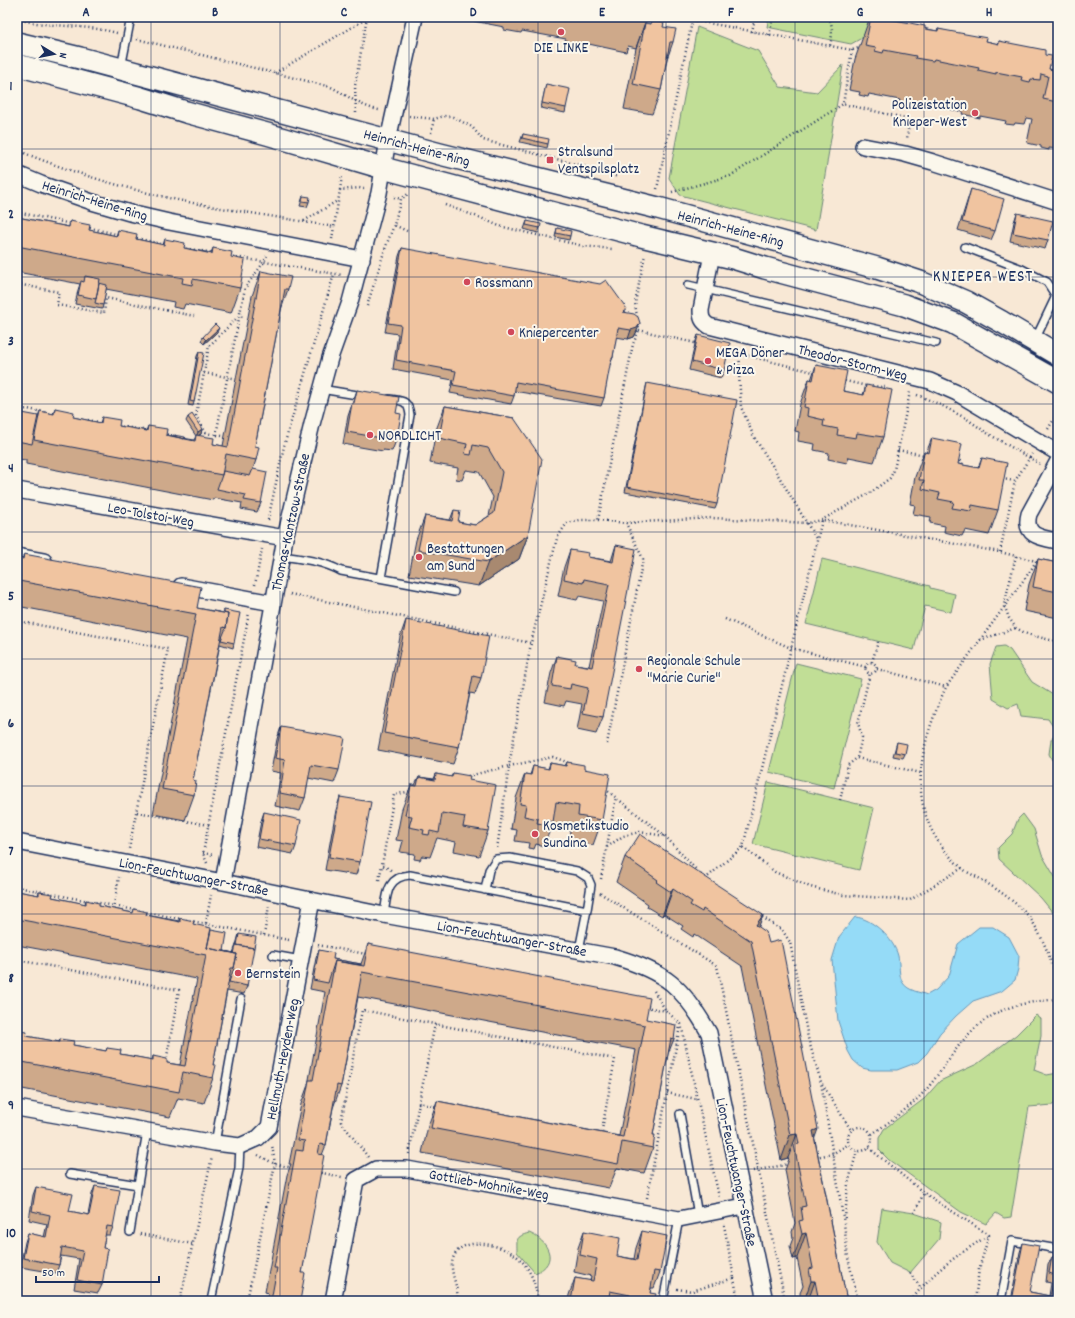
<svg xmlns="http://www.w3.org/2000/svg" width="1075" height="1318" viewBox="0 0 1075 1318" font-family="Dekko,sans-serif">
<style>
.green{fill:#c1de96;stroke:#6e867a}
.water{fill:#95dbf7;stroke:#6496ba}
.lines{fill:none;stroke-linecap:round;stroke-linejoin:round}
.service-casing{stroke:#1b2f5e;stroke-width:10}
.minor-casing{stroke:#1b2f5e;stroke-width:18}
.secondary-casing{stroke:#1b2f5e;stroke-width:24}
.path{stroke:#1b2f5e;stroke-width:2.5;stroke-dasharray:1 3;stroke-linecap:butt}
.service{stroke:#fbf7ec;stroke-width:7}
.minor{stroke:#fbf7ec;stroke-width:15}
.secondary{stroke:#fbf7ec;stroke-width:21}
.wall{fill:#cea98a;stroke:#1b2f5e}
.shaded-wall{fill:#a88970;stroke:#1b2f5e}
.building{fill:#f0c4a0;stroke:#1b2f5e}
.grid{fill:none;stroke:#1b2f5e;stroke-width:1;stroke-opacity:0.55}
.poi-dot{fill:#d1495b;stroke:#fbf7ec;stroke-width:1.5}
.labels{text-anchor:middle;stroke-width:4;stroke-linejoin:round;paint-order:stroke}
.poi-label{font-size:15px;fill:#1b2f5e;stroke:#fbf7ec;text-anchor:start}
.street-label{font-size:15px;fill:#1b2f5e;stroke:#fbf7ec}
.quarter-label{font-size:17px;letter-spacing:1px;fill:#1b2f5e;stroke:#fbf7ec}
.neatline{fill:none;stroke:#1b2f5e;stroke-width:1.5}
.grid-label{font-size:13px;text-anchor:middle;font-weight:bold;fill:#1b2f5e}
</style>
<rect width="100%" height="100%" fill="#f8e8d5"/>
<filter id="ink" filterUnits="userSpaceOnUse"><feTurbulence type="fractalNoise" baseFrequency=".025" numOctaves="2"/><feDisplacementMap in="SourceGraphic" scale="8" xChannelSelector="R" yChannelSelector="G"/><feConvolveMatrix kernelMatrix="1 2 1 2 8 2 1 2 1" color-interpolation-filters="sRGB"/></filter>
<g filter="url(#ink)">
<path class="green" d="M769 17H872L869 34 851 44 767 27Z
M697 27 758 51 780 87 817 92 843 65 816 230 680 195 669 178Z
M822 559 930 586V588L955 594 951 612 925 606 914 650 806 624Z
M1004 646 1010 650 1032 682 1058 698V757L1052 760 1049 754 1051 740 1056 731 1048 719 1021 716 1018 704 1008 708 993 699 990 664 996 647Z
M796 663 861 679 834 788 769 772Z
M768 782 874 808 859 870 753 844Z
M1023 814 1034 829 1042 855 1058 882V919L1041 898 999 859 998 848 1012 834 1018 819Z
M1036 1015 1041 1019V1036L1034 1070 1047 1075 1058 1073V1096L1053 1105 1029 1107 1011 1217 1004 1218 996 1213 986 1224 961 1212 889 1160 879 1150V1138L884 1129 924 1099 940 1081 977 1064 1016 1035Z
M882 1208 914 1213 941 1222 939 1239 910 1273 890 1263 877 1242Z
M529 1233C548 1240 560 1263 535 1273L517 1252C517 1239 515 1237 529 1233Z"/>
<path class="water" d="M855 917C872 918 894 939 898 956 900 965 898 975 903 983 908 991 920 992 927 995L936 990 949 976 958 944 979 927H993L1009 937 1019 956 1018 969 1015 980 1002 991 973 1001 956 1016 940 1033 927 1053 918 1062 897 1070H871L862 1068 853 1060 848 1051 838 1021 832 960 839 937Z"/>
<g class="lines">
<g class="service-casing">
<path id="service" d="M121 68 131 17
M965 247 1022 269 1047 282 1056 296
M688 285 936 343
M1035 340 1056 296 1058 297
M321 389 363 396
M282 556C303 559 322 561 341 571L454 592
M381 578 410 415C408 400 403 401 389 399
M485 890 489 870 496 859 510 858 577 871 588 878 591 885 587 910
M384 915C387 895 386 877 410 875L587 910 579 950
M273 955 301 960
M680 1114 698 1215
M215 1143 241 999
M70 1174 138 1185
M130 1232 147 1131
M211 1301 239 1168 240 1146
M663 1301 679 1219
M1001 1301 1012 1241 1058 1249"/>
</g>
<g class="minor-casing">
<path id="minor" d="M863 146 905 154 933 162 1058 202
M17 174 41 184 92 202 130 213 169 222 362 259
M712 254 701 310C701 318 702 321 709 326L930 381 957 393 1058 453
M1058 461 1029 514C1023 536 1041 538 1058 541
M17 490 285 538
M17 556 44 561
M181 586 273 603
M17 842 223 882 384 915 615 957C666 972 683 987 709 1033L765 1301
M223 882 285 538 312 424 330 358 350 302 379 193 388 140 415 17
M17 1108 215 1143 240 1146 258 1138 269 1127 312 900
M333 1301 356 1180 376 1169H407L679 1219 744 1206"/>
</g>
<g class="secondary-casing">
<path id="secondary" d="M17 43 80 58 440 154 658 208 877 268 920 282 966 302 1002 322 1058 355
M17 65 141 98 186 112 267 134 383 168 641 236 733 258 765 268 904 305 953 323 1058 382"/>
</g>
<path class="path" d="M676 17 852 50 862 47
M828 17C834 26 832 36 830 46
M17 19C50 28 84 24 117 33
M752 32 755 17
M769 35 772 22 775 17
M137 39 331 87C347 95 361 107 379 110
M852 50 843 104 909 119 907 140
M275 73 366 19
M356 113 355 86 367 17
M409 116 434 119 444 116 453 117 472 127 483 140 583 166 618 177
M431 133 434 119
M17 150C67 171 120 187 173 199 226 210 280 217 334 227L340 190 359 188 364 189
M657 189 693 17
M340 190 342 175
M672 192 730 176 843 104
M394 197 401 199
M445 205 481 218 499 226 583 246 612 249
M17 212 71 224
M304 221 337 201
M86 227 120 235
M407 231 394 225 401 199 408 194
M133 237 165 245
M332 239 334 227
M182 248 214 253
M229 256 342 275
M17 284 59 292 57 305 104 313 106 298 194 316
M367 306 386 246 394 225
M637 317 635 303 645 255
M639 330 699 344
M725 350 817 373
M740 353 739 374 741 407 754 437 772 465 817 540
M204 373 233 378
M841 380 867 386 885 387
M917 395 939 404 967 419 987 433 1040 464
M17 410 28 409 42 412
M88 420 103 423
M118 426 149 431
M1048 429 1058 413
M163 434 176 436
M216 435 245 288 264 262 267 256
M222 436 206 433 196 416 209 346 239 316 244 317
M181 437 188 439
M898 450 925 455
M956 460H959L966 467
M1002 479 1015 481
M268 520 284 446 334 274
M598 520 626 523 712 518 808 523 822 520 870 493 890 478 894 470 910 392
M1000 552 1015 481 1032 454
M1016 556 1004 605 1009 618 1016 628 1027 634 1058 642
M255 585 262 549
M290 594 531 643
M725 619 791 648 866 667
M17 621 168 649 129 849
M980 640 1016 628
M872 662 878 642
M865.5 668a5.5 5.5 0 1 1 11 0a5.5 5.5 0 1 1-11 0Z
M877 669 946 687
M607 744 643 559 626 523
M857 758 921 773
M568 763 564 761 553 757 509 766 531 643 557 538 567 523 580 520H598L633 344 639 330 638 324
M468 776 509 766 497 849
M605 789 665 836 702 876
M840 800 848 765 857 758 862 737 858 723 870 673
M137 812 209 825
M607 847 623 836 640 832 665 836
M743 847 775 872 810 887 843 895 910 900 962 868
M203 853 214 855
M207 863 203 853 249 613
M391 870 382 865 394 795 411 791
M601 879 616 797
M705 879 743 847 822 520 1000 552 1036 561 1031 570 946 687C917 751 902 816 962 868 967 873 976 876 982 880 998 890 1018 903 1030 918 1043 937 1051 960 1058 982
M379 880 382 865
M17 887 289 940
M600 893 717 966 785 1301
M114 905 119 877
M759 915 782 930 790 942 808 1038 821 1082 844 1223 848 1258 858 1301
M206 923 211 895
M264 935 269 906
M318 945 366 954
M17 960 179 990 166 1062
M654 991 666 1011
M646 1007 666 1011 681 1024 719 1197
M435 1024 419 1103 437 1107
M822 1084 851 1130
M667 1093 697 1099
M848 1139a12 12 0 1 1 24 0a12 12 0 1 1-24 0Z
M872 1134C891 1121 916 1103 930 1085 953 1056 965 1028 1001 1011 1018 1003 1040 1001 1058 999
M869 1148 924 1193 989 1235 979 1269 975 1301
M409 1154 419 1103
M258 1155 275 1164 293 1168
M368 1157 341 1122 362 1010 615 1059 601 1135
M816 1157 832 1154 849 1144
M753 1171 789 1164
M317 1172 342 1177
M647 1198 680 1026
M914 1213 924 1193
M845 1218 848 1184 857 1151
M140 1234 193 1244
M910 1273 920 1287
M734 1278 738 1301
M677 1289 692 1291 734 1278 724 1225
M180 1301 212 1157
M247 1301 275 1164 272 1145
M457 1301C460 1286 447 1271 454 1256 464 1235 501 1245 515 1255 530 1266 536 1284 538 1301
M911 1301C931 1272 959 1254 989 1235"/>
<use href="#service" class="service"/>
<use href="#minor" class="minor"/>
<use href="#secondary" class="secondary"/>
</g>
<path class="wall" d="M294 17H306L305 19Z
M453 17H647L636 48 628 46 626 52 584 43 583 46 565 42 566 39 522 31 521 33 504 30V27Z
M870 17 937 31 938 29 998 44 999 41 1045 55 1049 69 1058 71V149L1049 148V150L1041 148V146L1027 143 1032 119 1026 118 1024 124 1015 123 1014 125 1005 124 1006 121 980 116V118L962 114 963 112 918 103 917 105 899 102 900 100 869 94 868 97 859 95 860 92 849 90 855 59Z
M652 20 663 27 673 42 667 59 661 90 652 114 624 109 636 48 645 23 650 24Z
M546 84 566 108 565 113 541 108 545 89Z
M523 134 548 144 547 148 520 142Z
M971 189 995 231 991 240 958 230Z
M303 196 309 202 307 207 300 206Z
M1017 213 1048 240 1045 249 1010 241 1014 222Z
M17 217 69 227 70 221 89 230 116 236 118 230 136 239 163 245 165 239 184 248 211 253 213 248 231 257 240 288 231 313 185 304 183 309 173 307 174 302 106 289 103 305 102 309 75 304 78 290 80 284 17 272Z
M527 221 540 228 538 233 524 229Z
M557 228 570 236 569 240 555 237Z
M402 248 626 312 637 331 634 337 628 339 616 337 613 357 609 366 604 398 601 406 514 391V396L511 404 450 393 453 380 393 369 398 334 385 332 399 256Z
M261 271 288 289 281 310 255 446 256 460 253 469 261 503 257 512 241 509 242 503 214 498 213 500 26 464V460L17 459V412L37 419 40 411 53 414 55 408 73 417 100 423 102 417 119 426 146 431 148 426 166 435 194 440 196 436 186 421 188 417 202 429 201 434 198 435 213 444 223 446 252 296Z
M217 332 204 344 201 341 203 337Z
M698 335 724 370 721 378 689 370 695 344Z
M199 352 194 402 193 406 188 405 197 356Z
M816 365 843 391 863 395 866 385 883 437 874 462 849 457 847 463 828 459 829 453 814 450 815 444 798 441 799 432 795 431 800 404 809 379 811 380Z
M647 383 717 504 715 509 625 492 646 387Z
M357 390 396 413 397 438 392 451 383 450V451L343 444 348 416Z
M445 406 514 418 528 535 519 559 479 586 409 575 416 540 425 516 450 520 454 510 458 522 475 525 489 516 493 497 479 472 466 470 462 480 456 479 458 468 430 463 436 430Z
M932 438 958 464 978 468 982 458 998 510 989 535 965 530 962 536 944 532 945 526 930 523 931 517 913 514 915 505 910 504 915 477 924 452 926 453Z
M616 545 603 717 596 734 577 730 582 704 566 701 564 706 545 702 551 673 557 656 575 664 589 666 603 601 579 596 577 600 558 596 564 567 570 550 588 557 611 561Z
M24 554 197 608 224 613V610L234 643 233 648 220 644 193 780 194 795 185 820 153 814 187 639 17 606V558L22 559Z
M1038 559 1058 563V618L1024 611 1029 584Z
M406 620 481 678 475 694 470 693 459 747 453 764 378 750 400 637Z
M281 727 339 770 334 783 308 778 305 798 300 811 275 806 281 773 271 771 277 739Z
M897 742 905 754 903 758 893 756Z
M567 762 584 769 602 820 593 845 569 840 570 830 551 827 544 846 536 844 534 849 528 848 529 843 515 841 517 830 511 829 516 798 525 774 530 775 533 766 548 769 550 763 565 766Z
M453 773 469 780 488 831 479 856 454 851 456 842 437 838 430 857 422 856 420 860 414 859 415 854 400 852 403 841 396 840 402 809 411 785H415L419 777 434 779 436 774 451 777Z
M340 797 360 862 356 875 325 870 336 810Z
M264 812 296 846 293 854 256 847 261 821Z
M625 857 763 915 758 927 815 1140 847 1301H801L800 1293 803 1286 797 1258 793 1259 790 1246 793 1238 792 1232 795 1223 785 1170 789 1159 788 1158 781 1160 742 966 694 934 693 937 681 929 683 926 664 914 662 916 647 907 648 904 616 882Z
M17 891 38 895 39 892 52 897 85 904 86 900 99 906 133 913 134 909 146 915 179 921 180 918 193 924 210 930 224 951 233 953 236 945 239 934 247 986 244 994 227 991 213 1065V1078L204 1103 178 1098 170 1117 17 1088V1031L26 1036 59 1042 60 1039 73 1045 106 1051 107 1048 120 1054 152 1060 153 1056 167 1063 180 1065 197 979 17 945Z
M368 944 646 1019 674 1039 668 1054 653 1135V1148L644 1173 617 1168 609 1188 422 1153 428 1126 437 1101 619 1136 636 1050 358 997 341 1086 333 1108 326 1145 322 1155 302 1273 300 1301H266L268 1293 265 1292 287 1175 291 1164H289L301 1104 308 1085 325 992 310 989 316 958 319 950 333 959 361 964Z
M95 1186 113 1227 110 1235H105L103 1248 102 1285 98 1293 74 1289 79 1259 61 1256 59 1265 56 1273 20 1267 25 1242 28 1233 44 1237 47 1224 29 1220 33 1195 36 1187 69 1211 88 1215 92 1194Z
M584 1231 617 1256 634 1259 636 1248 642 1231 660 1272 654 1288H651L650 1293 654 1301H568L569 1295 575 1278 590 1281 591 1276 574 1272 578 1248Z
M1023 1243 1030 1292 1049 1296 1051 1283 1046 1282 1048 1265 1052 1257 1058 1258V1301H1011L1020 1252Z"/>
<path class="shaded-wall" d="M640 323 637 331 634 337 628 339 631 330Z
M219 328 217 332 204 344 206 340Z
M613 357 610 365 607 368 611 360Z
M202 429 201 434 196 437 198 432Z
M528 535 519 559 479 586 488 562Z
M673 889 664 914 662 916 671 892Z
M763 915 754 940 756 925Z
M818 1129 809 1154 813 1131Z
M797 1134 788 1158 781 1160 790 1135Z
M806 1233 797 1258 793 1259 802 1234Z
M811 1281H815L808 1301H804Z"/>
<path class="building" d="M871 17H880L925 26V29L938 31V29L987 38 986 41 999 44V41L1045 50V55L1052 56 1049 69 1058 71V105H1057V102L1043 99 1048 76 1041 74 1040 80 1031 79 1030 82 1021 80 1022 77 996 72V74L978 70 979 68 934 59 933 61 915 58 916 56 884 50 883 53 875 51 876 48 865 46Z
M652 20 664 23 663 27 676 29 673 42H670L661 90 633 84 645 23 651 24Z
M546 84 570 89 566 108 542 103Z
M523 134 549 139 548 144 522 138Z
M971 189 1004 199 995 231 962 222Z
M303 196 310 197 309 202 302 201Z
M1017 213 1053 221 1048 240 1013 233Z
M17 217 69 227 70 221 90 225 89 230 117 236 118 230 137 234 136 239 164 245 165 239 185 243 184 248 212 254 213 248 232 252 231 257 245 260 240 288 193 279 192 285 182 283 183 278 17 246Z
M527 221 541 224 540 228 526 225Z
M557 228 571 231 570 236 556 233Z
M402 248 600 284 606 280 627 309 623 312 634 314 638 317 640 323 637 328 631 330 618 328 613 357 611 360 604 398 516 382 514 396 453 385 456 371 396 360 401 325 388 323Z
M261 271 291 277 288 289H285L255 446 259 447 256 460 226 454 222 475 34 440 40 411 54 414 55 408 74 412 73 417 101 423 102 417 120 420 119 426 147 431 148 426 167 429 166 435 195 441 196 435 214 438 213 444 228 447Z
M85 276 100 279 96 299 78 295 81 281 84 282Z
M99 283 107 285 103 305 95 303 96 299Z
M215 324 219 328 206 340 203 337Z
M698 335 730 343 724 370 692 362Z
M199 352 204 353 194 402 190 401Z
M816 365 847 371 843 391 864 395 866 385 892 390 883 437 857 433 856 438 837 435 838 429 823 426 824 420 807 416 808 408 804 407 809 379 813 380Z
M647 383 737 400 717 504 627 487Z
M357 390 399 397 396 413 401 414 397 438 387 437V439L347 432 352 403H354Z
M445 406 514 418 542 459 528 535 488 562 418 550 425 516 452 521 454 510 460 511 458 522 475 525 494 513 502 472 488 448 473 445 471 455 465 454 467 444 439 438Z
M17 412 38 416 32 444 17 441Z
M192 414 202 429 198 432 188 417Z
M173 435 185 437 184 439 173 436Z
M932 438 962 444 958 464 979 468 982 458 1007 463 998 510 972 505 971 511 952 508 954 502 938 499 940 493 922 489 924 480H919L924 452 929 453Z
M253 469 267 472 261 503 244 500 246 495 217 489 222 475 223 471 250 476Z
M616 545 636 549 603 717 583 713 588 688 571 684 570 689 552 686 557 656 576 660 575 664 592 667 609 584 584 579 583 583 564 579 570 550 589 553 588 557 613 562Z
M24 554 201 587 197 608 228 614 226 628 223 627 193 780 196 781 194 795 162 789 196 614 19 581 20 575 17 574V558L23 559Z
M1038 559 1058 563V592L1033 587Z
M224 610 240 613 234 643 221 640 226 628 228 614 224 613Z
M406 620 489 636 481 678 473 676 459 747 384 733Z
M281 727 345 738 339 770 311 765 305 798 280 793 285 760 275 758Z
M897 742 907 744 905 754 895 752Z
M567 762 584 765V769L610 774 602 820 578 816 579 806 556 802 553 822 544 820 543 824 537 823 538 819 524 816 526 805 520 804 525 774 531 775 533 766 549 769 550 763 566 766Z
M453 773 470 776 469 780 496 785 488 831 463 827 465 817 442 813 439 833 430 831 429 835 423 834 424 830 409 827 412 816 405 815 411 785 417 786 419 777 435 780 436 774 452 777Z
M340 797 371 802 360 862 329 857Z
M264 812 301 820 296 846 259 839Z
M640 834 763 915 756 925 766 932 769 943 781 940 818 1129 813 1131 847 1301H819L815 1281H811L809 1269 813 1268 806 1233 802 1234 799 1221 803 1220 801 1207 806 1206 794 1145 799 1144 797 1134 790 1135 751 941 703 909 702 912 690 905 692 902 673 889 671 892 656 882 658 880 625 857Z
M17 891 39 895V892L53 894 52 897 86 904V900L99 903V906L133 913 134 909 147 912 146 915 180 922V918L194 921 193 924 211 928 207 948 237 954 234 968H231L213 1065H216L213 1078 183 1072 179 1092 17 1061V1031L27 1032 26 1036 60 1042V1039L74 1041 73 1045 106 1051 107 1048 121 1050 120 1054 153 1060V1056L167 1059V1063L185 1066 206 955 17 919Z
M211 930 227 933 224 951 234 953 207 948Z
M239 934 256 937 254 948 237 945Z
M368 944 650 998 646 1019 676 1025 674 1039 671 1038 653 1135H655L653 1148 622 1142 618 1164 431 1128 437 1101 623 1137 645 1025 362 972 341 1086 337 1085 326 1145 320 1144 318 1154 324 1155 302 1273H305L300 1301H271L277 1268H274L296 1150 303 1151 304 1144 305 1141 298 1140 309 1080H313L335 961 364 966Z
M236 945 254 948 247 986 229 982 234 968 237 954H234Z
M319 950 334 953 333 959 361 964V965L335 961 330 976 328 983 313 980Z
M95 1186 120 1190 113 1227 107 1226 103 1248 108 1249 102 1285 77 1280 83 1251 62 1247 59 1265 23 1258 28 1233 46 1237 50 1215 32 1211 36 1187 73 1194 69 1211 89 1215Z
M584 1231 620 1238 617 1256 637 1260 642 1231 667 1236 660 1272 654 1271 650 1293 656 1294 654 1301H628L630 1295 610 1291 608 1301H571L575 1278 593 1281 597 1259 580 1255Z
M1023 1243 1039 1246 1030 1292 1050 1296 1055 1275 1049 1273 1052 1257 1058 1258V1301H1012Z"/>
</g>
<path class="grid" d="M151 17V1301M280 17V1301M409 17V1301M538 17V1301M666 17V1301M795 17V1301M924 17V1301M17 149H1058M17 277H1058M17 404H1058M17 532H1058M17 659H1058M17 786H1058M17 914H1058M17 1041H1058M17 1169H1058"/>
<g class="poi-dot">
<circle cx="561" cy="32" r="4"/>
<circle cx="975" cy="113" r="4"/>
<rect x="546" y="156" width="8" height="8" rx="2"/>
<circle cx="467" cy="282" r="4"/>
<circle cx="511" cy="332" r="4"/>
<circle cx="708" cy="361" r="4"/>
<circle cx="370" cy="435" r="4"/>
<circle cx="419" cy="557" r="4"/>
<circle cx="639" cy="669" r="4"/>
<circle cx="535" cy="834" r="4"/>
<circle cx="238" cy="973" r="4"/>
</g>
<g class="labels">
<g class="poi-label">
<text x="561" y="52" text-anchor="middle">DIE LINKE</text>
<text x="967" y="109" text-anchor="end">Polizeistation<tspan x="967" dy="17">Knieper-West</tspan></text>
<text x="558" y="156">Stralsund<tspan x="558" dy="17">Ventspilsplatz</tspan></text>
<text x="475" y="287">Rossmann</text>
<text x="519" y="337">Kniepercenter</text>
<text x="716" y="357">MEGA Döner<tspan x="716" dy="17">&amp; Pizza</tspan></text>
<text x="378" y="440">NORDLICHT</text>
<text x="427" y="553">Bestattungen<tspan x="427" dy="17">am Sund</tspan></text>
<text x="647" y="665">Regionale Schule<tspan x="647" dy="17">"Marie Curie"</tspan></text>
<text x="543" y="830">Kosmetikstudio<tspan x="543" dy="17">Sundina</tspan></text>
<text x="246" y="978">Bernstein</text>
</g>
<g class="street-label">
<text transform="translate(417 147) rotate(15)" y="5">Heinrich-Heine-Ring</text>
<text transform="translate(95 200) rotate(17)" y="5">Heinrich-Heine-Ring</text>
<text transform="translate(731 228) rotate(15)" y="5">Heinrich-Heine-Ring</text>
<text transform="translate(853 362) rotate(14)" y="5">Theodor-Storm-Weg</text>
<text transform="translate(151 514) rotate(10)" y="5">Leo-Tolstoi-Weg</text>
<text transform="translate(290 522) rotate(-78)" y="5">Thomas-Kantzow-Straße</text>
<text transform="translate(194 876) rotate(11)" y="5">Lion-Feuchtwanger-Straße</text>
<text transform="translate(512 938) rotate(10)" y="5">Lion-Feuchtwanger-Straße</text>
<text transform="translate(282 1059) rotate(-79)" y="5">Hellmuth-Heyden-Weg</text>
<text transform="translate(737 1172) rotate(78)" y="5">Lion-Feuchtwanger-Straße</text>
<text transform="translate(489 1184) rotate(10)" y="5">Gottlieb-Mohnike-Weg</text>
</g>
<g class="quarter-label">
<text x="983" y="281">KNIEPER WEST</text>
</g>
</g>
<rect width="1075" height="1318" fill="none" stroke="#fbf7ec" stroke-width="44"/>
<g transform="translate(54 54) rotate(100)" stroke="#fbf7ec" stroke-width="3" paint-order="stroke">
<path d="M0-3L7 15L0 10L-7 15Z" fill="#1b2f5e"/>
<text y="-6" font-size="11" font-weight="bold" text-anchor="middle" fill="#1b2f5e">N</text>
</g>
<path d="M36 1276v6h123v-6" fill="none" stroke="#1b2f5e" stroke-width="2"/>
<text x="42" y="1276" font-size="12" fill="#1b2f5e" stroke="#fbf7ec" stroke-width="3" paint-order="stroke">50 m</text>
<rect x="22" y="22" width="1031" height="1274" class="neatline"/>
<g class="grid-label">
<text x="86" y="16">A</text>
<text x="215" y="16">B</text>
<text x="344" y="16">C</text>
<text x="473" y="16">D</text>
<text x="602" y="16">E</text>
<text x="731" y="16">F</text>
<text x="860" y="16">G</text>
<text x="989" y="16">H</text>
<text x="11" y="90">1</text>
<text x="11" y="218">2</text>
<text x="11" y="345">3</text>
<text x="11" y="472">4</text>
<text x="11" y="600">5</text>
<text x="11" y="727">6</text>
<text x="11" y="855">7</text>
<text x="11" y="982">8</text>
<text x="11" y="1109">9</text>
<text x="11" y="1237">10</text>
</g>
</svg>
